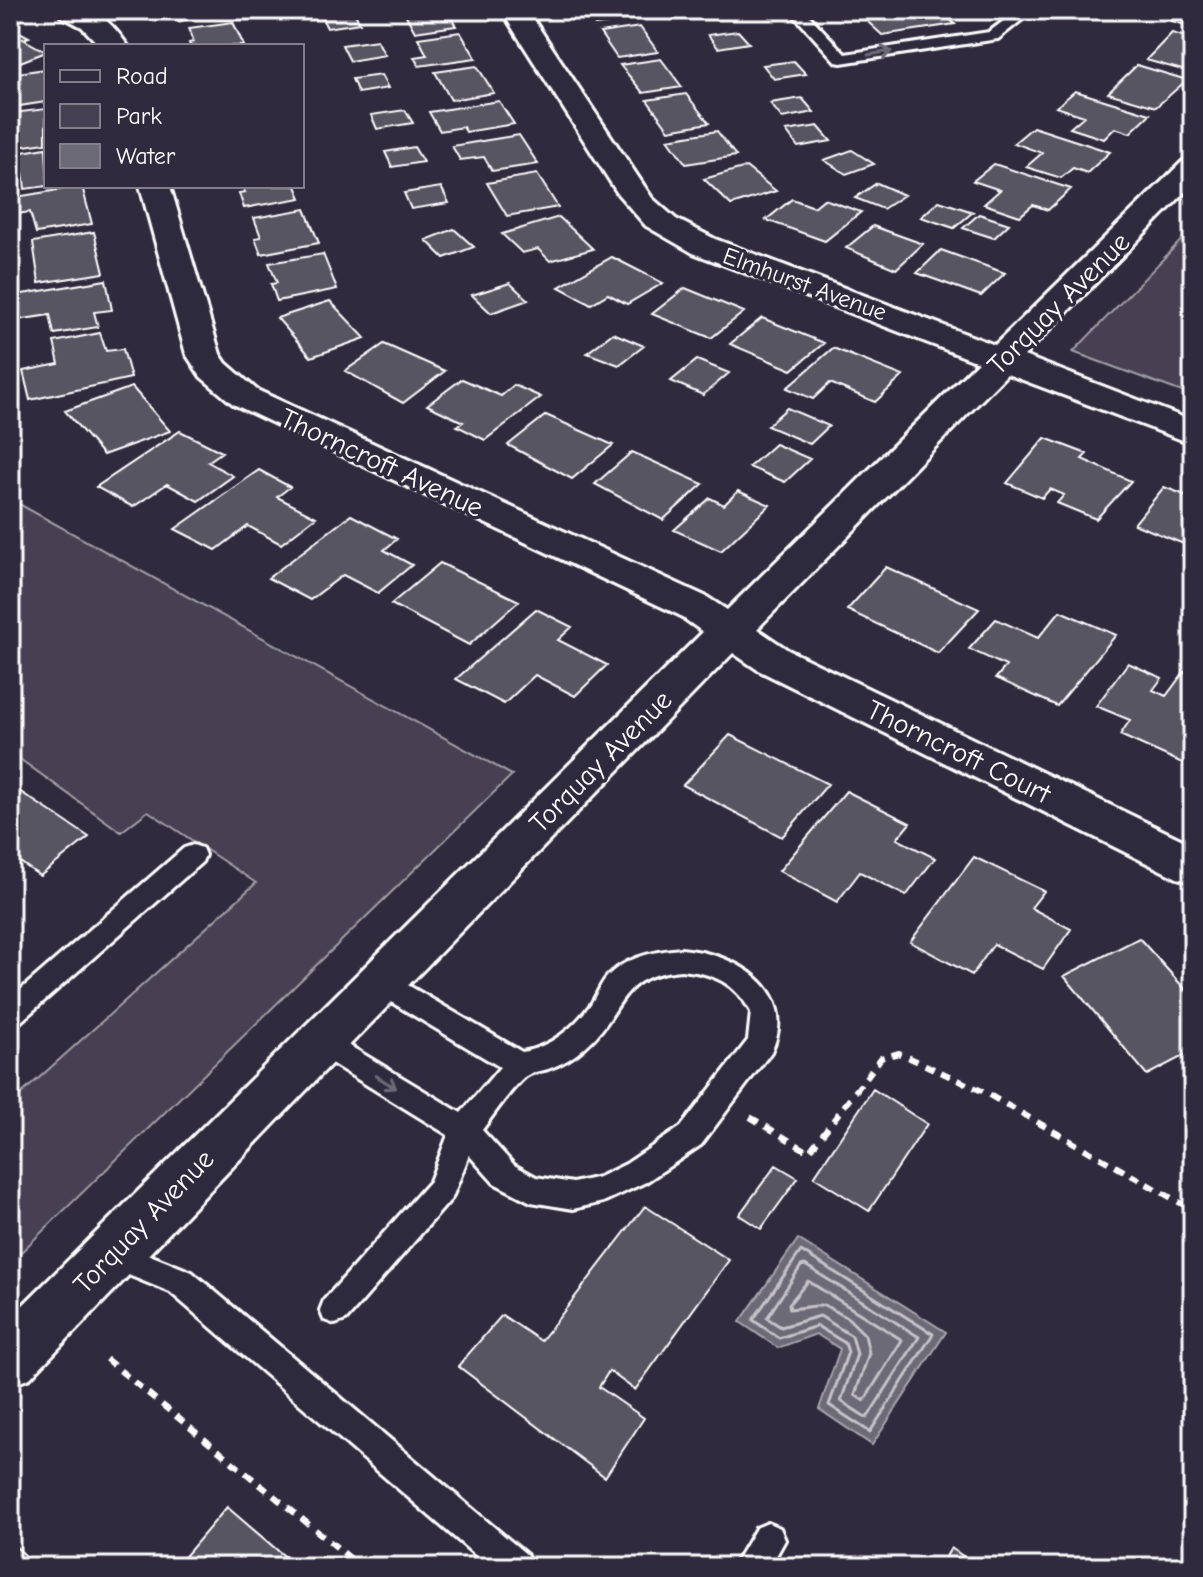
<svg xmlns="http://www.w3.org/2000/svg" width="1203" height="1577" viewBox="0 0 1203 1577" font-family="'Comic Neue',sans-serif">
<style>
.green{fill:#464152;stroke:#a2a0a8;stroke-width:2}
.water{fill:#6d6a77;stroke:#a7a6ad;stroke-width:2}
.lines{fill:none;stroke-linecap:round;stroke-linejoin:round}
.shore{stroke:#c5c3c9;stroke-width:3}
.building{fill:#595564;stroke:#fff;stroke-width:2}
.service-casing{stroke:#fff;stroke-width:6}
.minor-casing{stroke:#fff;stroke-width:6}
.path{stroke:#fff;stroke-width:6;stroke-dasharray:10 8;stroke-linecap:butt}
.service{fill:#2f2a3d;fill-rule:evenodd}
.minor{fill:#2f2a3d;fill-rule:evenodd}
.oneway{stroke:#6d6a77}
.labels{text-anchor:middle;stroke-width:7;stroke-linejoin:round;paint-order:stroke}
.far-street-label{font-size:24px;fill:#fff;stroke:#2f2a3d}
.street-label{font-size:28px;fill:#fff;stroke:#2f2a3d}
</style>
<rect width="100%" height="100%" fill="#2f2a3d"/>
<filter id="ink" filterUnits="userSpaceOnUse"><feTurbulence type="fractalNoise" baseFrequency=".0125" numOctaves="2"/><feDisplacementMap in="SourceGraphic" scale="16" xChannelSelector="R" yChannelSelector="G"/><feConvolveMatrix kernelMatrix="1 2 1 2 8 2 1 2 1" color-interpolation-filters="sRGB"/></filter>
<g filter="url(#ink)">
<path class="green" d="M1193 228V396L1073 352Z
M10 499 512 775 10 1263V1104L256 883 148 811 121 832 10 752Z"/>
<path class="water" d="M798 1239 946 1332 872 1445 819 1409 840 1349 816 1334 778 1348 740 1322Z"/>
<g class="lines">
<path class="shore" d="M801 1251 933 1334 870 1432 829 1405 848 1352 845 1343 817 1326 779 1338 753 1320Z
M805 1265 919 1337 867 1418 841 1401 857 1354 852 1336 820 1316 781 1327 767 1318 801 1266Z
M808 1281 902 1340 864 1401 855 1395 869 1353 865 1335 848 1318 824 1305 790 1309 789 1304Z"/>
</g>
<path class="building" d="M167 10H218L178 22 165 11Z
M353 10 360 23 327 28 320 14Z
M403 10H446L456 26 415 32Z
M582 10H640L646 18 595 25Z
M855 10H940L955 24 882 35Z
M1179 10H1193V27L1168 20Z
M233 22 244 46H190L189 43 194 42 189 28Z
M640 27 658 52 617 58 600 33Z
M12 28 29 37 23 39 46 52 10 66Z
M738 31 749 43 718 48 708 35Z
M460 32 476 58 419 66 414 57 427 55 418 38Z
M1172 33 1193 39V73L1146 60Z
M377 40 385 55 350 61 342 45Z
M661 59 682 87 643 93 620 65Z
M794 61 806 74 774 79 763 65Z
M1137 65 1187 80 1156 107 1108 93Z
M477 66 494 93 451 100 435 72Z
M46 69V102L13 107 10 74Z
M381 75 388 88 358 93 352 79Z
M1075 91 1150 114 1130 133 1115 128 1104 139 1070 128 1084 116 1056 107Z
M686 94 709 123 669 130 647 100Z
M802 98 814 112 782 118 770 103Z
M499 101 514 124 466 132 463 127 440 131 429 112Z
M46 109V143L10 148V133L15 132 12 113Z
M405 110 413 123 377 129 371 115Z
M818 126 831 141 798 147 786 131Z
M1033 127 1110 152 1087 173 1073 168 1061 178 1026 167 1042 153 1014 143Z
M717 131 736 156 686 164 668 139Z
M519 135 538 164 492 171 484 157 460 160 452 146Z
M414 147 423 162 392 167 385 152Z
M46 148 48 186 25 189 23 173 10 175V154Z
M852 150 874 164 846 174 824 160Z
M994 164 1071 189 1048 210 1033 205 1020 216 984 204 1000 190 973 181Z
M746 167 776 191 731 205 704 179Z
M537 174 558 207 507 216 487 183Z
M877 183 904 195 883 209 855 198Z
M82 186 92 224 36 233 30 212 10 215V198Z
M242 186H296L301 198 244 208 239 193 245 192Z
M441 187 449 203 411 209 404 193Z
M792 199 814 207 824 199 861 212 825 241 766 220Z
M939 201 973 212 954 228 921 217Z
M305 209 319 243 261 254 255 238 261 237 254 218Z
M979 214 1009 224 994 238 963 228Z
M559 217 593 249 550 261 538 249 522 253 502 234Z
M873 226 923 244 896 269 846 248Z
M454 229 474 247 444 258 426 240Z
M94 232 104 273 39 283 33 242Z
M941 250 1005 273 981 296 917 273Z
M323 254 337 289 277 301 271 284 277 283 269 263Z
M612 257 663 283 627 304 608 294 591 304 559 287Z
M106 280 112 310 94 312 98 327 54 334 50 315 10 321V296Z
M510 283 528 300 491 313 472 295Z
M685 288 744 312 711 338 652 314Z
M330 301 365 338 311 357 277 318Z
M762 318 824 343 792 370 730 344Z
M100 333 106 351 123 349 131 378 30 400 23 371 59 364 54 342Z
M613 333 644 346 619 365 587 353Z
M384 344 445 371 403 403 345 371Z
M833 348 903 376 875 402 830 383 813 399 787 388Z
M697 360 729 373 703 395 671 381Z
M462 379 501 396 514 385 541 397 485 440 457 426 463 422 427 405Z
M132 387 170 431 103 455 65 411Z
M787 408 829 426 810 444 767 426Z
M546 415 613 445 572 479 508 445Z
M180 431 222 452 208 462 233 476 198 501 167 484 133 507 96 487Z
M1045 438 1087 454 1082 459 1131 481 1096 519 1057 503 1064 495 1050 489 1042 498 1007 483Z
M775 444 810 459 785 482 749 467Z
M632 452 703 484 663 520 595 484Z
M259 470 290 487 277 497 316 517 281 544 248 526 216 550 175 529Z
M1164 487 1193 498V560L1182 555 1189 546 1134 524Z
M738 491 770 505 721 551 674 530 710 498 724 505Z
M351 515 397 539 384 550 412 565 378 593 343 575 310 600 268 578Z
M440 563 519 601 469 645 391 604Z
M886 567 979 609 938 653 847 610Z
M536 609 572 627 558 640 607 665 575 696 535 675 504 704 456 679Z
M1060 611 1116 635 1057 706 996 678 1006 666 969 649 996 619 1038 638Z
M1128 663 1162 678 1153 690 1166 696 1184 672 1193 676 1191 767 1120 735 1130 720 1096 706Z
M730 735 828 784 782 837 683 785Z
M10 785 89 837 40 876 10 855Z
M846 791 910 823 897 839 935 858 906 896 860 872 837 902 779 871Z
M974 857 1044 891 1031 908 1071 929 1043 969 994 944 972 975 910 942Z
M1139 938 1193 998V1051L1147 1075 1064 976Z
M873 1089 927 1124 869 1211 814 1177Z
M776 1165 798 1178 761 1229 739 1215Z
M645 1206 729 1260 635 1390 609 1371 599 1387 644 1418 605 1477 458 1366 502 1315 541 1341Z
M227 1507 290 1561 286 1567H176Z
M14 1545 38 1567H10V1550Z
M951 1548 979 1567H940Z"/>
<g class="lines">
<g class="service-casing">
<path id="service" d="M789 10H804L845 54 989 32 1018 10H1034L998 39 841 63 836 62Z
M193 845 202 848 205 855 202 862 19 1023 10 1026V999L184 848Z
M681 949C734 953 801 989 771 1052L701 1145 646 1182 603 1202 573 1209 531 1202 494 1183 469 1155 452 1198 346 1320 335 1324 324 1320 320 1310 324 1300 430 1181 448 1135 310 1050 306 1042 310 1034 320 1031 330 1034 461 1113 500 1067 371 990 367 982 371 974 380 971 389 974 522 1052C551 1047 575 1027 591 1004 597 995 600 985 607 977 625 957 656 951 681 949ZM681 970C714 973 735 983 751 1012L748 1040 681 1127 626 1164 599 1177 573 1183 536 1177 514 1165 482 1130C495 1113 509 1091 525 1077 530 1072 541 1071 548 1069 562 1064 574 1057 585 1047 626 1012 615 976 681 970Z
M110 1239 192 1272 527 1555 532 1567H489L170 1292 99 1263 95 1253 99 1243Z
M768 1523 780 1528 785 1540 770 1567H733L756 1528Z"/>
</g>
<g class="minor-casing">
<path id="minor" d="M57 10C95 10 105 13 128 46H100L82 27 61 16Z
M501 10H527L652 198 676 219 715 239 995 345 1183 161 1193 158V184L1024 356 1193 421V444L1007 374 757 629 788 650 1193 845V883L1177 878 758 670 733 653 338 1057 30 1378 10 1386V1318L703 632 679 615 233 404 201 377 186 354 140 186H170L220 354 226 363 257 390 707 597 727 610 978 362 693 253 646 226 618 194Z"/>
</g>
<path class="path" d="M750 1117 809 1152 881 1058 899 1053 982 1091 1193 1210
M106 1359 361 1567
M881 1567 888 1556"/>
<use href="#service" class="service"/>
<use href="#minor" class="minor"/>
</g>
<defs><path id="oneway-shaft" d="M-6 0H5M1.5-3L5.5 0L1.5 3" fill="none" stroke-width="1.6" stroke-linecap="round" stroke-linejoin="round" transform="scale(2)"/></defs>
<g class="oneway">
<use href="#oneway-shaft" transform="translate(880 53) rotate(-9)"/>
<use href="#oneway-shaft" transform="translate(386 1082) rotate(32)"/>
</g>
</g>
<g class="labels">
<g class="far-street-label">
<text transform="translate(805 284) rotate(20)" y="8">Elmhurst Avenue</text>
</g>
<g class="street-label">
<text transform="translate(1058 303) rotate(-45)" y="10">Torquay Avenue</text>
<text transform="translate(382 462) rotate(25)" y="10">Thorncroft Avenue</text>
<text transform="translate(959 751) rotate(26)" y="10">Thorncroft Court</text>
<text transform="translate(600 761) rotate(-45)" y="10">Torquay Avenue</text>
<text transform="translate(143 1221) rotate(-46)" y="10">Torquay Avenue</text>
</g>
</g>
<rect width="1203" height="1577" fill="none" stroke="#2f2a3d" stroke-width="40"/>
<rect x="20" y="20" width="1163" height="1537" fill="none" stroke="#fff" stroke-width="3" filter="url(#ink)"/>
<rect x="44" y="44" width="260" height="144" fill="#2f2a3d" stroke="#827f8b" stroke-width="2"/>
<rect x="60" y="70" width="40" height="12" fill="#2f2a3d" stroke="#827f8b" stroke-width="2"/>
<text x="116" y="84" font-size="24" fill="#ffffff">Road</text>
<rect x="60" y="104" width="40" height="24" fill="#464152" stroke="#827f8b" stroke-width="2"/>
<text x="116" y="124" font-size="24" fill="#ffffff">Park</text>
<rect x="60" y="144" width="40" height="24" fill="#6d6a77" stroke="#827f8b" stroke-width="2"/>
<text x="116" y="164" font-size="24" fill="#ffffff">Water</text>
</svg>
